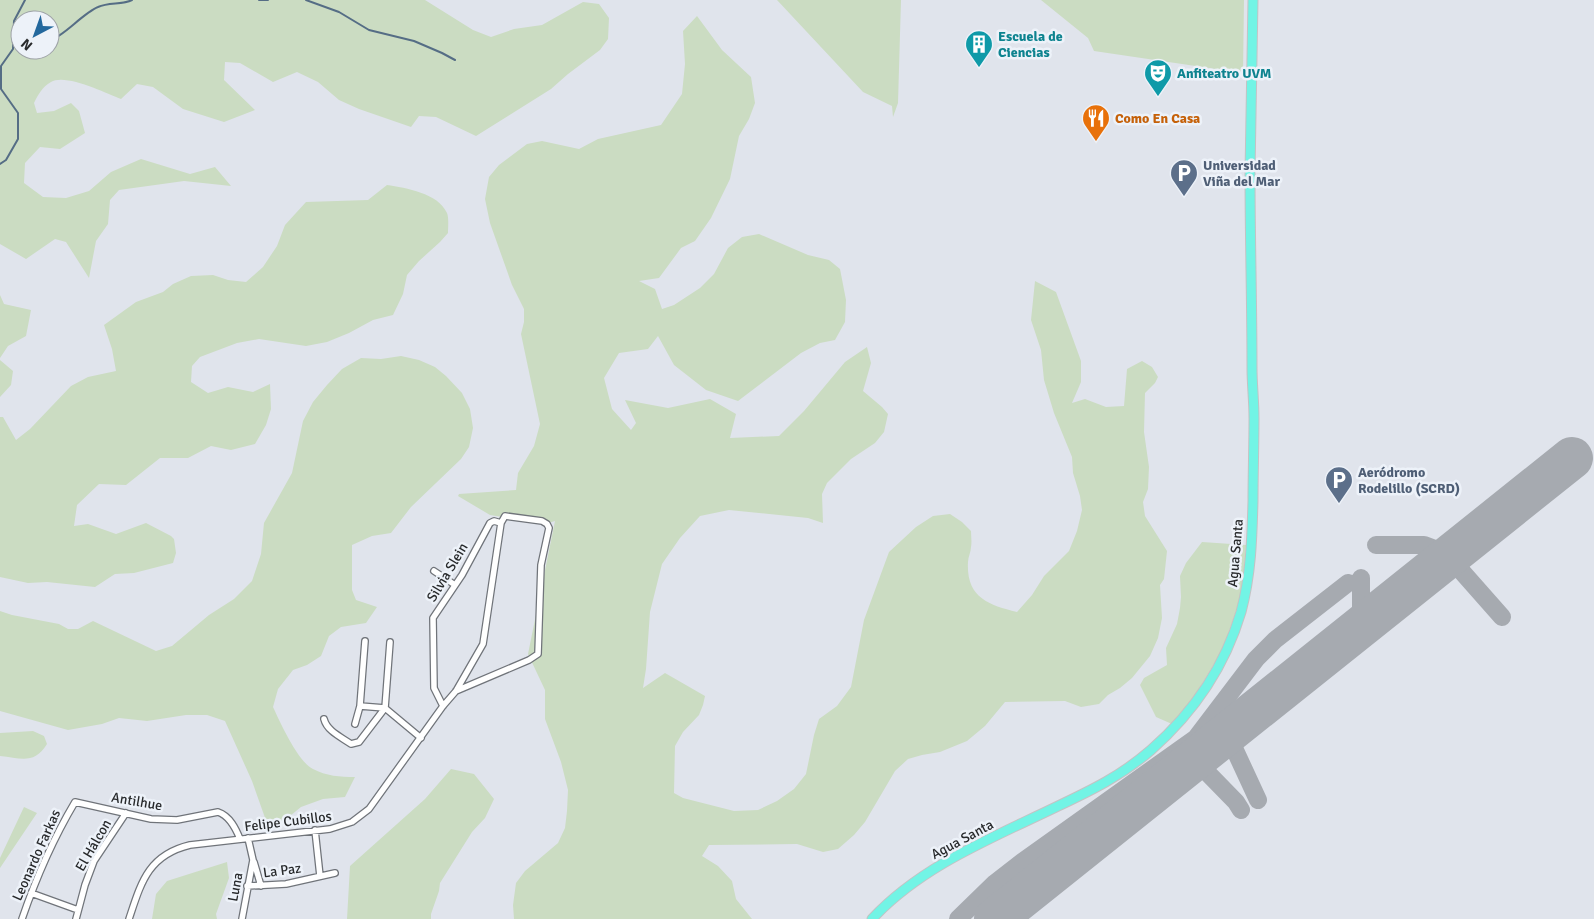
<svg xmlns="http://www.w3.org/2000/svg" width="1594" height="919" viewBox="0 0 1594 919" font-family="Signika,sans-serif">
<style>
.green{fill:#cbdcc2;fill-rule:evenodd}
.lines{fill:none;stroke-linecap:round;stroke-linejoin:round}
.stream{stroke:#556d85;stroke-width:2}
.taxiway{stroke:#a6aab0;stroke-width:18}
.runway{stroke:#a6aab0;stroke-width:42}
.minor-casing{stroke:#70747a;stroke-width:8}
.primary-casing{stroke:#c3c3c4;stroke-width:11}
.minor{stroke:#fff;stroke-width:5.5}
.primary{stroke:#72f4e5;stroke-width:9}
.labels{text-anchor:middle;stroke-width:5;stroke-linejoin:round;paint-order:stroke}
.culture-label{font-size:14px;font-weight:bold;fill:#0d838f;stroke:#edf2f9;text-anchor:start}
.food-label{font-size:14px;font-weight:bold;fill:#c56008;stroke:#edf2f9;text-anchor:start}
.service-label{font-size:14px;font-weight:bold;fill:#4e5e75;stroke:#edf2f9;text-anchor:start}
.street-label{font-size:14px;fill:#282a2c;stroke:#edf2f9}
</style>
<rect width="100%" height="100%" fill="#e0e4ec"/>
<path class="green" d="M0 0H425L473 30 491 37 514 29 542 25 583 2 599 4 609 18 608 39 600 50 568 74 551 89 476 136 436 117 419 116 411 127 359 109 339 100 318 82 297 72 273 82 240 63 225 62 224 80 255 110 224 122 183 109 153 87 137 84 121 99C106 93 65 73 51 82 42 87 38 95 34 103L37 113 54 111 71 103 79 111 85 133 60 149 40 147 25 163 24 183 43 197 66 198 89 191 111 172 141 159 190 174 215 167 231 186 184 181 119 190 110 200 108 224 96 241 89 278 66 242 55 239 26 259 0 244ZM20 20H50V50H20Z
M777 0H901L898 103 893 117 892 106 863 92Z
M1041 0H1244L1243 73 1094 51 1088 38Z
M697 16 722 50 751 77 755 103 749 119 739 136 730 179 711 218 695 241 681 248 659 278 639 281 655 289 662 309 674 305 700 288 714 274 728 248 742 237 759 234 808 255 829 260 840 269 846 300 845 322 835 340 820 343 801 353 738 401 706 390 674 365 658 336 648 349 619 353 604 378 612 409 631 430 636 423 625 400 668 408 710 399 736 414 730 438 779 436 804 411 845 362 867 347 871 363 863 391 882 407 888 414 884 432 875 443 851 459 827 483 822 494 823 523 808 518 729 510 700 516 680 538 662 564 650 612 646 669 643 688 665 673 705 696 703 705 699 715 683 732 675 746 674 793 683 798 734 811 758 810 777 801 794 789 806 774 814 735 819 719 837 706 851 687 864 620 889 552 916 527 933 516 950 514 962 522 971 531C971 536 972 542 971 547 971 552 968 557 968 562 966 597 988 605 1017 612L1032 595 1044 576 1069 551 1077 531 1082 510 1080 496 1073 473 1072 457 1054 413 1044 380 1041 350 1031 320 1035 281 1056 292 1081 361V382L1072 403 1085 399 1106 407 1124 406 1127 369 1142 361 1152 367 1158 377 1155 383 1145 393 1144 432 1149 467 1148 489 1143 502 1145 516 1167 551 1164 579 1160 585 1162 618 1158 638 1150 656 1132 678 1120 688 1108 695 1099 704 1081 707 1065 701 1005 702 985 726 967 741 940 752 922 755 908 759 895 771 865 822 854 835 838 849 823 852 797 844 709 845 702 856 718 866 732 881 736 899 752 919H514L513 905 516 883 525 871 558 843 565 828 567 811 568 790 561 762 545 719V690L528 654 555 521 545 524 490 515 458 496 459 494 516 490 518 473 534 446 540 424 521 334 524 322V309L512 285 490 223 485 199 489 177 499 165 527 144 542 141 579 149 598 139 661 125 682 94 685 64 683 31Z
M387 185C406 188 438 193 447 213 449 218 448 227 448 233L440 242 419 261 407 275 403 294 393 315 373 320 349 333 327 342 306 346 259 339 237 343 200 357 192 366 191 382 208 393 228 387 253 392 270 384 271 409 266 425 255 444 231 450 211 446 188 458H160L126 485 99 484 77 505 74 526 88 524 116 534 146 523 171 536 174 539 176 553 173 563 134 573 115 574 95 587 47 582 28 583 0 577V417H3L16 440 30 429 71 386 88 377 116 371 112 349 104 325 136 302 163 292 173 284 191 276 213 275 228 280 246 282 263 267 277 246 285 225 306 202 368 200Z
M0 295 4 304 31 310 26 336 8 346 0 358Z
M401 356 419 360 435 367 446 376 462 393 470 409 473 428 469 447 461 459 411 507 391 533 372 536 352 545V590L356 600 377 607 366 623 341 627 329 636 321 656 307 665 293 670 278 689 273 707C280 722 298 762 313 769 326 776 340 777 355 777L345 797 323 799 301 807 285 820 269 829 252 781 225 721 207 715H186L147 721 119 718 102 724 68 730 0 711V611L12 615 59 624 68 629H78L93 621 156 651 172 646 209 615 234 599 252 581 261 554 264 523 292 473 303 421 313 402 327 385 342 369 361 358 381 359Z
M0 360 13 371 11 385 0 397Z
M1202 542 1246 545 1243 585 1236 611 1223 649 1188 707 1172 724 1156 717 1140 685 1144 678 1167 665 1166 648 1177 624 1180 608 1181 597 1180 576 1186 563Z
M33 731 44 736 47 744C34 765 21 758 0 756V733Z
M451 769 474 774 494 799 485 818 472 832 440 883 439 891 431 914V919H347L350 866 425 799Z
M24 807 37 813 0 868V858Z
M227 862 229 878 216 914 217 919H152L156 894 167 881Z"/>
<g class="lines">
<path class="stream" d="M259 0H268
M306 0 339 12 369 30 414 41 442 53 455 60
M50 40C62 38 83 13 98 7 109 2 122 5 132 0
M13 44 20 40
M0 164 6 160 18 139V113L1 89V66L13 49 14 21 25 0"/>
<path class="taxiway" d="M1376 545H1424L1432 548 1444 562
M1449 557 1502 617
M1361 627V578
M1227 733 1258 800
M1194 759 1236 802 1241 810
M958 919 995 883 1022 862 1196 738 1256 659 1275 640 1348 583"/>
<path class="runway" d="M995 919 1572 458"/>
<g class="minor-casing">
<path id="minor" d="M434 571 455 585
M360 706 385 708 421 738
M443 706 434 688 433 618 462 575 490 523 494 521 501 523
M324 719C327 731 341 737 351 744L359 742 385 708 390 642
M355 724 360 706 365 641
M315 830 320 876
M254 862 261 886
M247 886 286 884 335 873
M31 893 78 910
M22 919C36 878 53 839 75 802L151 819 177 820 218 812C230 816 236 829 240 839
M76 919 85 885 94 861 126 813
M129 919C141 883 148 855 190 845L330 829 352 822 369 809 443 706 456 691 483 644 501 523 505 516 542 521 547 524 549 528 541 565 538 654 529 660 456 691
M242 919 253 860 248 838"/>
</g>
<g class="primary-casing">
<path id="primary" d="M872 919C921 866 992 838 1056 807 1092 790 1121 776 1151 750 1193 713 1225 666 1241 612 1251 575 1252 539 1253 501 1253 473 1254 446 1254 418 1254 401 1252 384 1252 368 1252 303 1250 238 1250 173 1251 115 1252 58 1253 0"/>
</g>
<use href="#minor" class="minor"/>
<use href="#primary" class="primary"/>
</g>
<defs>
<g id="building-pin" transform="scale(1.4375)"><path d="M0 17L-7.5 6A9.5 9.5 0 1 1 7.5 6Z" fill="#0f9aa8" stroke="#edf2f9"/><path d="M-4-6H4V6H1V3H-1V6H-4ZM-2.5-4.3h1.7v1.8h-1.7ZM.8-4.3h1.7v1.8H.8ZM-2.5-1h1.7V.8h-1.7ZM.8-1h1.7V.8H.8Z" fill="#fff"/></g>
<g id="theatre-pin" transform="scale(1.4375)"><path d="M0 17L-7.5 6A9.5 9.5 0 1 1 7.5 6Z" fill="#0f9aa8" stroke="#edf2f9"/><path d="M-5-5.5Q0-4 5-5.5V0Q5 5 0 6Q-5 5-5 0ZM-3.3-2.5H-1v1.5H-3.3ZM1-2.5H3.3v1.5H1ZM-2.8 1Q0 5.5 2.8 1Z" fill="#fff"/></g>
<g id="restaurant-pin" transform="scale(1.4375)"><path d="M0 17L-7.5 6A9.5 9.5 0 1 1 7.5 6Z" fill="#e8710a" stroke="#edf2f9"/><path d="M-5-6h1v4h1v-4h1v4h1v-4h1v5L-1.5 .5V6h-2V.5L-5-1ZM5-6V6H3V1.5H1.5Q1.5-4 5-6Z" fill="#fff"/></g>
<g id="parking-pin" transform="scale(1.4375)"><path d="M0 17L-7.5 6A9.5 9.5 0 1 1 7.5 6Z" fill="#5c6f8a" stroke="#edf2f9"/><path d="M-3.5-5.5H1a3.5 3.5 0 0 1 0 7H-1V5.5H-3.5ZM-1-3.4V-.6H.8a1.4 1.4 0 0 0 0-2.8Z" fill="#fff"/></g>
</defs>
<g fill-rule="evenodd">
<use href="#building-pin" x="979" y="44"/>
<use href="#theatre-pin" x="1158" y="73"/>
<use href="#restaurant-pin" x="1096" y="118"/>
<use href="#parking-pin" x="1184" y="173"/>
<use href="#parking-pin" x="1339" y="480"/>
</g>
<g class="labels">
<g class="culture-label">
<text x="998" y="41">Escuela de<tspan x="998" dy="16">Ciencias</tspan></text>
<text x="1177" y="78">Anfiteatro UVM</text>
</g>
<g class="food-label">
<text x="1115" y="123">Como En Casa</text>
</g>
<g class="service-label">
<text x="1203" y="170">Universidad<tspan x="1203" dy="16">Viña del Mar</tspan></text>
<text x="1358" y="477">Aeródromo<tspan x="1358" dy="16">Rodelillo (SCRD)</tspan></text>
</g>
<g class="street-label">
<text transform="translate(1235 553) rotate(-85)" y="5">Agua Santa</text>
<text transform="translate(447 572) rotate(-59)" y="5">Silvia Slein</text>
<text transform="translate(137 801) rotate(10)" y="5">Antilhue</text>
<text transform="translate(288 821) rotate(-7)" y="5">Felipe Cubillos</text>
<text transform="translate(962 839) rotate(-28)" y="5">Agua Santa</text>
<text transform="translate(93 845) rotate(-60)" y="5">El Hálcon</text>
<text transform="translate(36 855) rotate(-66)" y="5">Leonardo Farkas</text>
<text transform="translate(282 870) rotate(-8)" y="5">La Paz</text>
<text transform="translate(235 887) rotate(-79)" y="5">Luna</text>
</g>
</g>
<g transform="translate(35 35) rotate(221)"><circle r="24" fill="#edf2f9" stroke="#9ea2a7"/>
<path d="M0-4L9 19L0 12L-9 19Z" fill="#23689d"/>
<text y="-8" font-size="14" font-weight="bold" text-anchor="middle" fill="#282a2c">N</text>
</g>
</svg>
